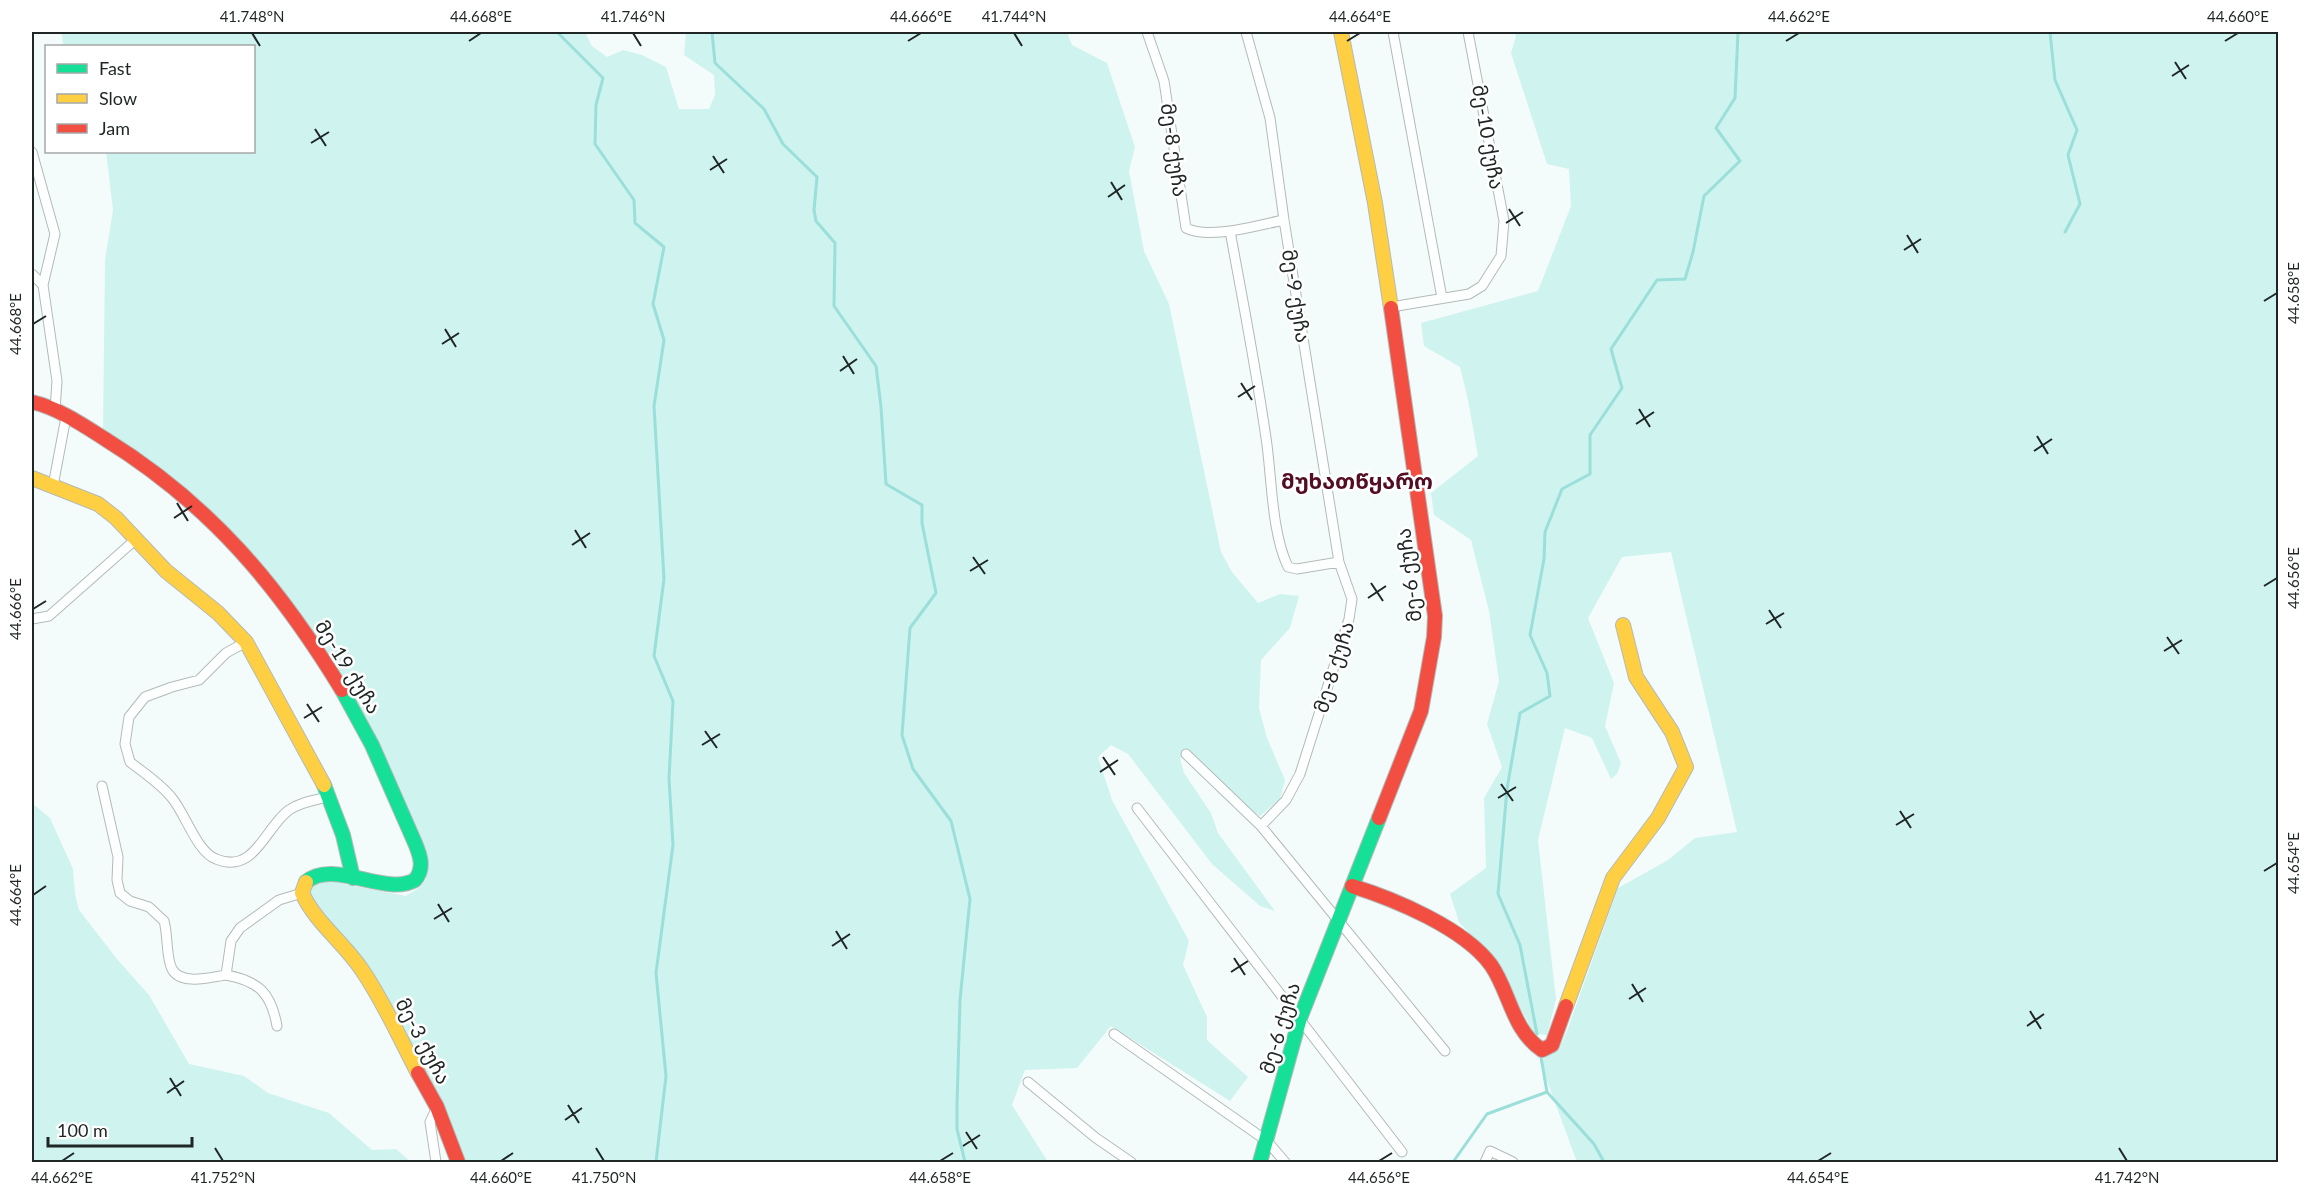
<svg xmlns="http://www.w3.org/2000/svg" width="2310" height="1194" viewBox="0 0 2310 1194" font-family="Lato,'Noto Sans Georgian',sans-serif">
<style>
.green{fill:#cff3ef}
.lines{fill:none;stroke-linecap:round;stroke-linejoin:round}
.stream{stroke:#9adfd9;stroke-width:3}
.street-casing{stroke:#b3bab9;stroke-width:11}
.fast-casing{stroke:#b3bab9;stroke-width:16}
.slow-casing{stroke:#b3bab9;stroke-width:16}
.jam-casing{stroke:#b3bab9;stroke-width:16}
.street{stroke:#fdfffe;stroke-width:9}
.fast{stroke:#16e098;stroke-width:14}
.slow{stroke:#ffcf43;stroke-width:14}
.jam{stroke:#f24e42;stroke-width:14}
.ticks{fill:none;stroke:#1f2625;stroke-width:2}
.labels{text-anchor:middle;stroke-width:5;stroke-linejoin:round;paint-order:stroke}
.street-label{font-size:20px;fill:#1f2625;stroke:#fff}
.quarter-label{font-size:22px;font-weight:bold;fill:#530e23;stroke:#fff}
.neatline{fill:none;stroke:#1f2625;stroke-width:2}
.ticks-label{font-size:15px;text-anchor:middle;fill:#1f2625}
</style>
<rect width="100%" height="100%" fill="#f4fcfb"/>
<path class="green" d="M62 32H585L592 46 607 57 623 50 642 55 666 67 679 109H709L715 95 714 75 684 55 686 32H1067L1072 45 1107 63 1135 147 1129 171 1144 251 1169 304 1221 552 1232 572 1258 603 1280 594 1299 596 1290 628 1261 660 1259 708 1267 738 1285 780 1280 799 1260 816 1244 805 1194 754 1180 758 1184 773 1211 813 1218 833 1275 911 1260 906 1212 864 1128 754 1111 745 1098 757 1112 800 1189 941 1183 965 1207 1017V1040L1248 1077 1230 1101 1111 1026 1077 1068 1025 1070 1012 1105 1048 1162H463L438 1099 309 898V886L316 882 329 881 406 896 420 887 426 880 425 855 391 775 267 575 103 432 105 260 113 210 106 152H254V46H63Z
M1514 32H2278V1162H1577L1540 1062 1560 1047 1567 1031 1618 888 1668 860 1695 838 1737 832 1671 552 1622 557 1588 618 1614 683 1605 726 1621 763 1617 774 1611 779 1592 738 1565 728 1538 840 1556 999 1547 1035 1534 1034 1498 964 1459 922 1450 894 1486 868 1484 798 1502 767 1487 724 1499 681 1489 611 1471 540 1434 515 1431 493 1478 456 1468 400 1460 367 1424 346 1421 323 1538 291 1571 206 1569 169 1547 164 1511 53 1516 36Z
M32 800 33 804 50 818 73 869 75 894 79 910 117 959 149 995 189 1064 244 1076 268 1093 329 1113 372 1150 396 1149 411 1162H32Z"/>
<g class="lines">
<path class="stream" d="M557 32 603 78 596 105 595 144 634 200 635 223 664 247 653 304 664 340 654 406 664 579 654 656 673 701 669 779 673 845 656 973 666 1076 656 1162
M712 32 715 63 764 109 783 144 817 177 814 210 816 221 835 243 834 306 876 366 881 407 886 484 922 505V523L936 593 910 628 902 735 913 769 951 821 970 899 960 1000 957 1105V1129L965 1162
M2050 32 2055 80 2077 130 2068 155 2080 204 2065 232
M1537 1034 1520 945 1498 894 1507 789 1520 713 1550 696 1547 673 1530 635 1544 559 1545 532 1562 489 1590 474V435L1622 388 1611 349 1657 280 1685 279 1693 252 1704 196 1740 161 1716 128 1735 98 1738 32
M1541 1057 1547 1092 1594 1144 1604 1162
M1453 1162 1487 1114 1547 1092"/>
<g class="street-casing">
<path id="street" d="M1147 32 1164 81 1186 228C1209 240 1258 225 1284 220
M1246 32 1270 118 1284 220 1339 562 1352 599 1349 619 1300 774 1286 800 1261 826
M1393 32 1442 298
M32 152 55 234 43 285
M1230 231C1243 302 1257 373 1267 445 1272 483 1272 533 1288 567L1297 569 1339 562
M32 274 43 285 57 381 55 410
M1391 307 1469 294 1482 286 1501 256 1504 221 1468 32
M53 486 66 417
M32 619 49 616 135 540
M246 642 226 653 199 680 172 687 145 697 129 717 125 744 130 762C144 773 161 784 172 798 186 815 197 852 216 859 255 875 265 827 289 810 301 802 315 800 328 797
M1186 754 1261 826 1445 1051
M102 786 118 857 117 880 120 893 130 901 149 907 164 921C168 934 166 958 172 969 181 986 211 977 226 975
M1137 808 1402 1152
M277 1026C271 992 258 981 226 975L231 941 240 928 279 900 302 893
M1114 1034 1267 1141 1285 1162
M1028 1082 1096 1138 1131 1162
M436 1162 430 1122 437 1107
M1485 1162 1490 1151 1513 1162"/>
</g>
<g class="fast-casing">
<path id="fast" d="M324 785 343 835 353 878
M306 882C333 858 386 897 415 880 425 868 420 855 415 843L372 745 342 690
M1260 1162 1300 1018 1379 818"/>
</g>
<g class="slow-casing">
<path id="slow" d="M1341 32 1375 203 1391 308
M32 478 98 504 116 518 166 571 218 613 246 642 324 785
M306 882 302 893C315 922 344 943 362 970 384 1002 400 1039 418 1073
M1566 1006 1613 878 1658 818 1686 767 1672 732 1636 677 1623 625"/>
</g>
<g class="jam-casing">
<path id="jam" d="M32 402C58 408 83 425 105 439 210 504 278 585 342 690
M1379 818 1421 711 1434 637 1435 616 1391 308
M1352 886C1394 899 1464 928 1491 965 1510 992 1512 1030 1542 1050L1552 1045 1566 1006
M418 1073 437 1107 458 1162"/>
</g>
<use href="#street" class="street"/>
<use href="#fast" class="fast"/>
<use href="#slow" class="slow"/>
<use href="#jam" class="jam"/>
</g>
<path class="ticks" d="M252 33 260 46M633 33 641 46M1014 33 1022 46M469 41 481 33M908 41 921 33M1347 41 1360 33M1786 41 1799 33M2225 41 2238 33M2175 62 2186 79M2172 76 2189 65M315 129 326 146M311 143 329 132M713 156 724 173M710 170 727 159M1111 182 1122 200M1108 197 1125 185M1509 209 1520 226M1506 223 1523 212M1907 235 1918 253M1904 250 1921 239M2264 301 2277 293M33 324 46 316M445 329 456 347M442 344 459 333M843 356 854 374M840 371 857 359M1241 383 1252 400M1238 397 1255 386M1639 409 1650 427M1636 424 1654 412M2037 436 2048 454M2034 451 2052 439M177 503 188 521M174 518 192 506M575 530 586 548M572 545 590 533M973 557 985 574M970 571 988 560M1371 583 1383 601M2264 586 2277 578M1368 598 1386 586M33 609 46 601M1769 610 1781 628M1766 624 1784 613M2167 637 2179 654M2164 651 2182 640M307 704 319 722M304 718 322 707M705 731 717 748M702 745 720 734M1103 757 1115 775M1100 772 1118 760M1501 784 1513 801M1498 798 1516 787M1900 811 1911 828M1896 825 1914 814M2264 871 2277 863M33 895 46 886M438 904 449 922M434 919 452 908M836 931 847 949M832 946 850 934M1234 958 1245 975M1231 972 1248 961M1632 984 1643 1002M1629 999 1646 988M2030 1011 2041 1029M2027 1026 2044 1014M170 1078 181 1096M167 1093 184 1081M568 1105 579 1123M565 1120 582 1108M966 1132 977 1149M963 1146 980 1135M215 1148 223 1161M596 1148 604 1161M2119 1148 2127 1161M62 1161 74 1153M501 1161 513 1153M940 1161 953 1153M1379 1161 1392 1153M1818 1161 1831 1153"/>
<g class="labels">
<g class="street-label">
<text transform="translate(1488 137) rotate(80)" y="7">მე-10 ქუჩა</text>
<text transform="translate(1174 150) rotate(82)" y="7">მე-8 ქუჩა</text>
<text transform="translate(1296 296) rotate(81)" y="7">მე-9 ქუჩა</text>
<text transform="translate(1409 575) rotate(-97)" y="7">მე-6 ქუჩა</text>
<text transform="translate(348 667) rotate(58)" y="7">მე-19 ქუჩა</text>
<text transform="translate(1334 667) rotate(-73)" y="7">მე-8 ქუჩა</text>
<text transform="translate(1280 1028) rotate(-73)" y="7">მე-6 ქუჩა</text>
<text transform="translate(423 1041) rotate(62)" y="7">მე-3 ქუჩა</text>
</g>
<g class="quarter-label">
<text x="1357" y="489">მუხათწყარო</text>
</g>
</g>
<rect width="2310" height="1194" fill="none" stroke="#ffffff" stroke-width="66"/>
<rect x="45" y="45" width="210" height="108" fill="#ffffff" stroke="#a5a8a8" stroke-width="1.5"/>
<rect x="57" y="64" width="30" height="9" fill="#16e098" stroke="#a5a8a8" stroke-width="1.5"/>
<text x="99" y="75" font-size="18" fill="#1f2625">Fast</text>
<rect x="57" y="94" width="30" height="9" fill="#ffcf43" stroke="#a5a8a8" stroke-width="1.5"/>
<text x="99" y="105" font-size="18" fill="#1f2625">Slow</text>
<rect x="57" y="124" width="30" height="9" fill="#f24e42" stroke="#a5a8a8" stroke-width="1.5"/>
<text x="99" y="135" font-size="18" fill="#1f2625">Jam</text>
<path d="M48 1137v9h144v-9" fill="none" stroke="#1f2625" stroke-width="3"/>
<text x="57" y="1137" font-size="18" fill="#1f2625" stroke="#ffffff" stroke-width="4.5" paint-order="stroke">100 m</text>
<rect x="33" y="33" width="2244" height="1128" class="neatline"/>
<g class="ticks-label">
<text x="252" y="22">41.748°N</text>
<text x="481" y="22">44.668°E</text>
<text x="633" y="22">41.746°N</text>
<text x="921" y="22">44.666°E</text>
<text x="1014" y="22">41.744°N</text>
<text x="1360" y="22">44.664°E</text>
<text x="1799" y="22">44.662°E</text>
<text x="2238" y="22">44.660°E</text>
<text transform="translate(2294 293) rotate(-90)" y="5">44.658°E</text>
<text transform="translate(16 324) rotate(-90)" y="5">44.668°E</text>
<text transform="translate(2294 578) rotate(-90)" y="5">44.656°E</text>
<text transform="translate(16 609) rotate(-90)" y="5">44.666°E</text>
<text transform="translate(2294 863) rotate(-90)" y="5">44.654°E</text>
<text transform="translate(16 895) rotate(-90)" y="5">44.664°E</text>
<text x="62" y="1183">44.662°E</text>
<text x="223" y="1183">41.752°N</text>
<text x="501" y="1183">44.660°E</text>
<text x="604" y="1183">41.750°N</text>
<text x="940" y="1183">44.658°E</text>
<text x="1379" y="1183">44.656°E</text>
<text x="1818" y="1183">44.654°E</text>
<text x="2127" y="1183">41.742°N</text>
</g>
</svg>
